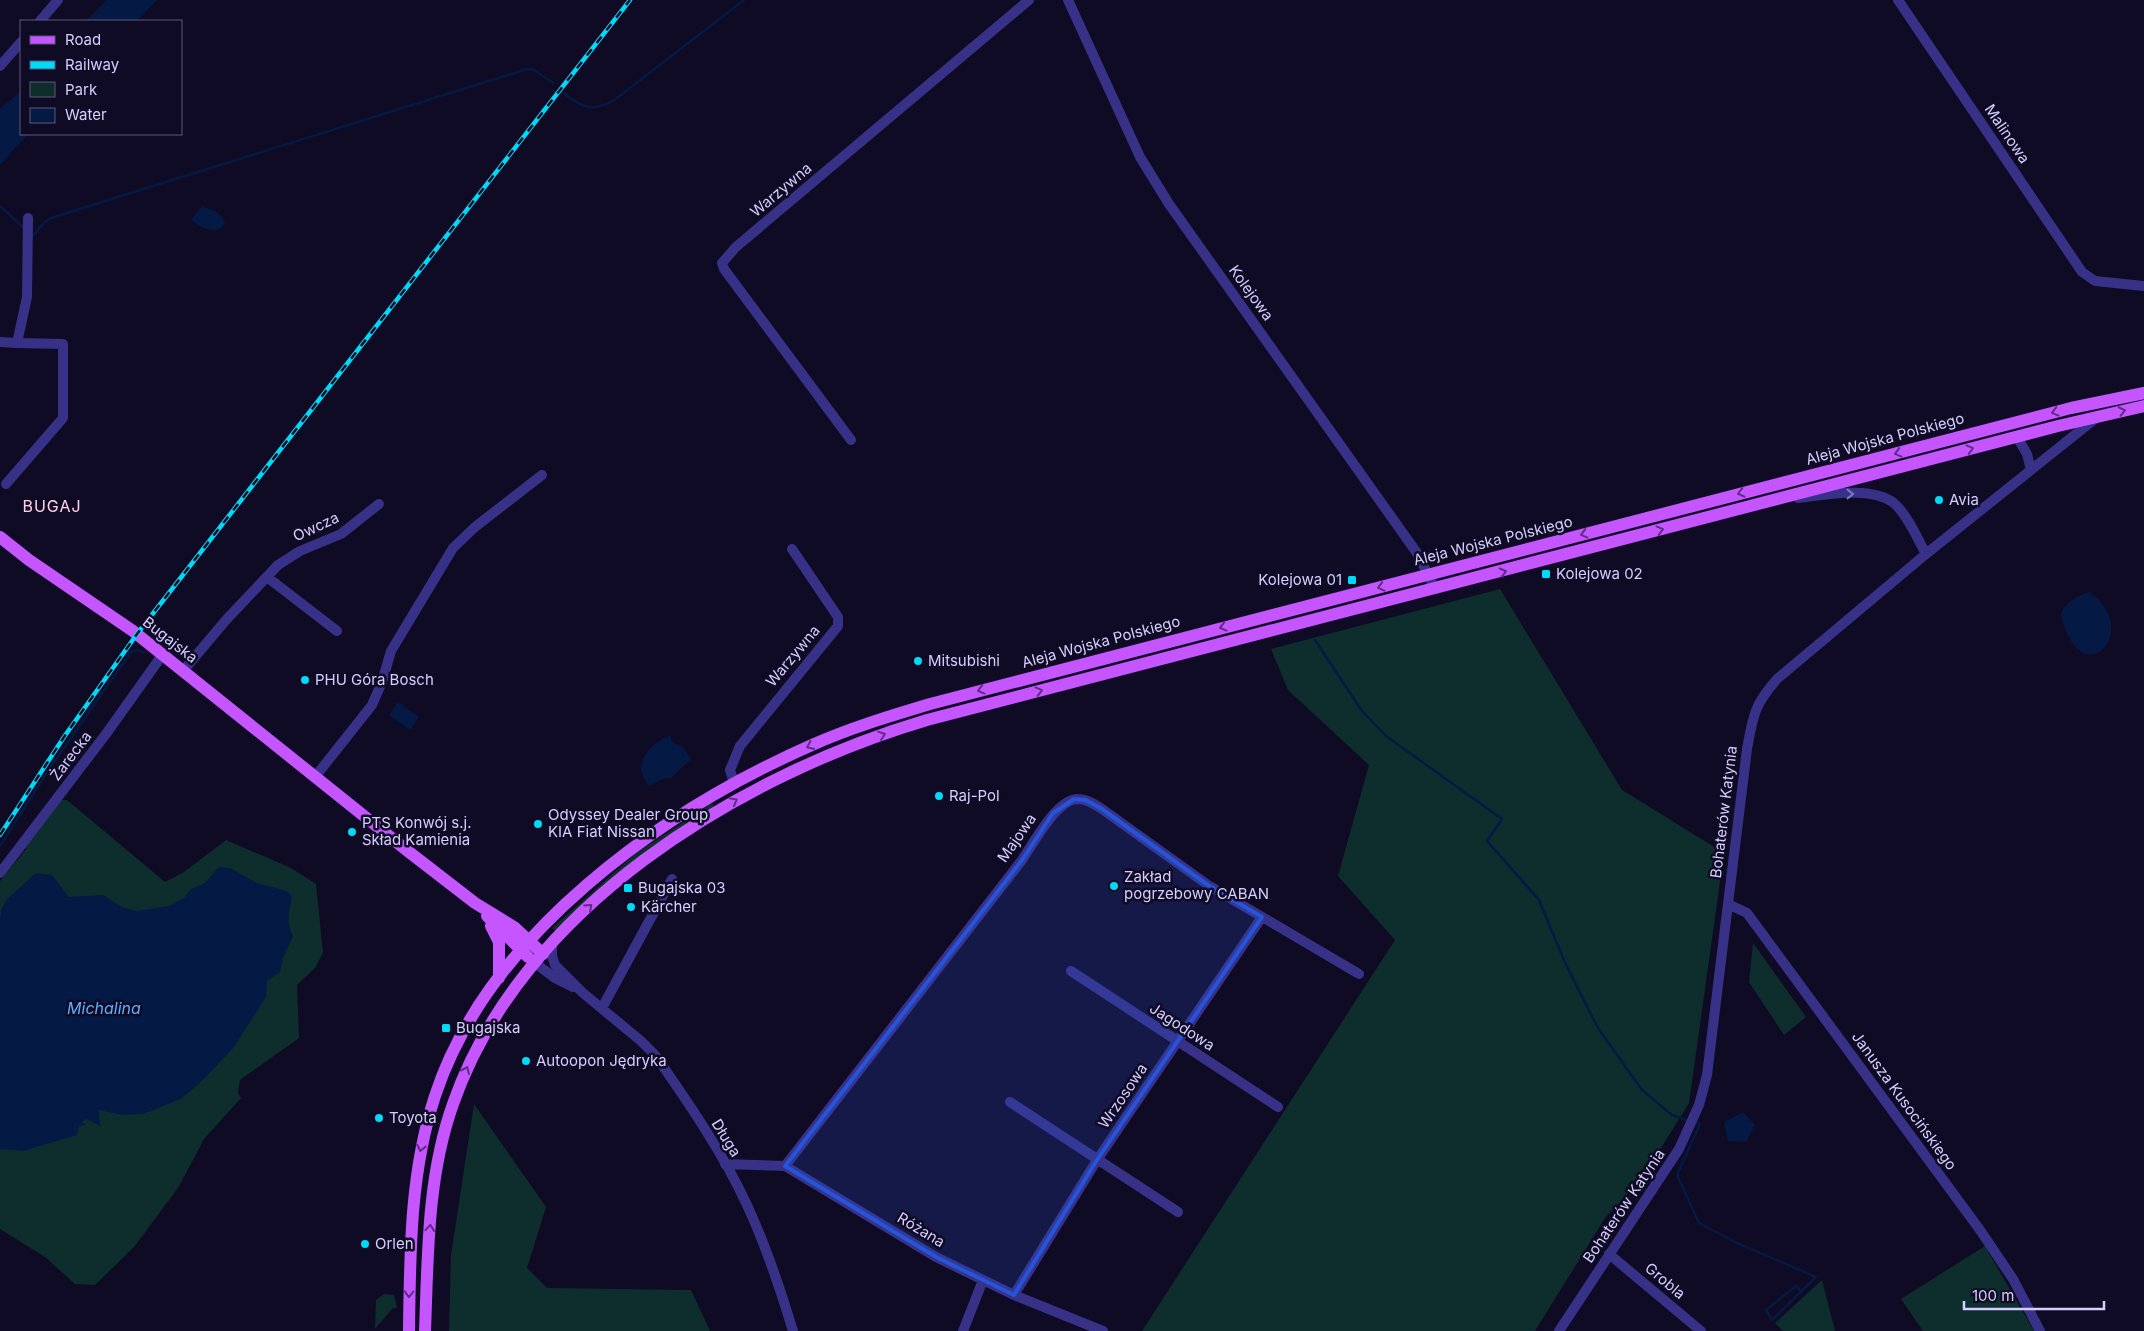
<svg xmlns="http://www.w3.org/2000/svg" width="2144" height="1331" viewBox="0 0 2144 1331" font-family="Inter,sans-serif">
<style>
.green{fill:#0e2e2e}
.water{fill:#041a44}
.lines{fill:none;stroke-linecap:round;stroke-linejoin:round}
.stream{stroke:#041a44;stroke-width:2.5}
.minor{stroke:#373288;stroke-width:10}
.major{stroke:#c455ff;stroke-width:12}
.rail-casing{stroke:#00daf9;stroke-width:4.5}
.rail{stroke:#100b24;stroke-width:2.5;stroke-dasharray:8;stroke-linecap:butt}
.oneway{stroke:#612c87}
.oneway2{stroke:#7e78be}
.marked{fill:#2654da;fill-opacity:0.2;stroke:#2654da;stroke-width:4;stroke-linejoin:round}
.poi-dot{fill:#00daf9;stroke:#100b24;stroke-width:2}
.labels{text-anchor:middle;stroke-width:5;stroke-linejoin:round;paint-order:stroke}
.street-label{font-size:15px;fill:#d5ceff;stroke:#100b24}
.poi-label{font-size:15px;fill:#d5ceff;stroke:#100b24;text-anchor:start}
.neighbourhood-label{font-size:16px;letter-spacing:1px;fill:#ffd0ed;stroke:#100b24}
.water-label{font-size:16px;font-style:italic;fill:#5cafff;stroke:#100b24}
</style>
<rect width="100%" height="100%" fill="#100b24"/>
<path class="green" d="M1500 589 1622 790 1724 853 1689 1103 1641 1180 1605 1218 1535 1331H1142L1395 940 1338 876 1369 765 1288 690 1271 649Z
M56 800H67L165 882 184 872 226 840 291 868 316 884 323 953 315 968 297 985 299 1038 240 1080 238 1093 241 1098 204 1139 178 1188 134 1247 95 1285 75 1284 45 1257 0 1229V881L26 849 22 845Z
M712 803 714 807C656 842 607 886 557 932L552 928 635 854Z
M1753 943 1806 1017 1784 1035 1749 982Z
M474 1104 546 1207 527 1268 547 1288 691 1290 710 1331H449L451 1255Z
M1985 1246 2034 1331H1923L1901 1299Z
M1822 1280 1835 1331H1783L1775 1323Z
M384 1294 394 1295 397 1308H393L375 1329 376 1300Z"/>
<path class="water" d="M107 0H157L137 21H86Z
M21 91V134H28L0 165V109Z
M202 206C212 210 220 212 225 222 220 237 200 228 191 220Z
M2089 592C2144 629 2082 699 2061 615 2063 603 2079 595 2089 592Z
M398 702 419 717 410 730 389 715Z
M670 735 672 742 682 746 691 759 671 778H665L649 786C631 764 648 745 670 735Z
M219 867 230 868 257 883 287 891 292 897C289 912 286 922 293 936L283 958 280 972 267 981 266 997 234 1047 203 1080 181 1099 143 1114 123 1115 99 1110 100 1126 86 1119 82 1122 86 1125 79 1126 77 1135 23 1151 0 1149V919L1 910 7 899 36 873 52 875 69 897 103 895 122 907 137 911 169 906 184 898 191 889 205 883Z
M1743 1112 1755 1125 1746 1142 1728 1141 1724 1122Z"/>
<g class="lines">
<path class="stream" d="M563 92C579 107 593 112 613 101L744 0
M0 206 25 229
M30 235 32 236C40 230 41 223 51 218L527 69 534 70 553 83
M1315 640 1362 711 1386 736 1502 819 1487 841 1539 900 1566 965 1598 1028 1642 1090 1672 1115 1689 1121
M0 846 50 768 131 652 138 650 144 653
M1694 1122 1700 1124 1677 1175 1699 1223 1737 1243 1816 1277 1772 1320 1766 1310 1796 1286 1800 1290"/>
<path class="minor" d="M1068 0 1140 157 1169 204 1417 553 1435 589
M1898 0 2082 272 2095 281 2144 286
M40 21 58 0
M0 66 21 42
M0 342 17 343 27 297 28 218
M2017 437 2027 454 2031 470
M851 440 724 269 722 263 736 247 1029 0
M6 484 63 418V344L17 343
M1798 498C1823 495 1875 485 1896 505 1909 518 1917 538 1926 554
M267 577 337 631
M183 671 226 620 278 565 300 551 341 534 379 504
M315 777 372 705 382 682 391 651 453 548 475 527 542 475
M734 783 730 770 740 746 838 626V617L792 549
M0 873 106 734 163 654
M1728 904 1747 913 1980 1230 2013 1279 2040 1331
M552 944V956L555 965 583 993 641 1041 655 1055C688 1102 723 1153 747 1205 766 1246 780 1288 793 1331
M535 963 555 978 573 987
M1071 971 1278 1107
M602 1008 672 879
M1010 1102 1178 1212
M725 1164 785 1166 936 1257 1014 1295 1103 1331
M785 1166 1022 860C1033 844 1056 800 1077 799 1087 799 1094 804 1102 809L1208 885 1359 974
M1609 1254 1701 1331
M1014 1295 1097 1160 1262 917
M963 1331 983 1280
M1559 1331 1679 1149 1699 1105 1707 1075 1747 749C1753 716 1754 705 1777 679L1926 554 2096 418"/>
<path class="major" d="M0 537 29 560 133 631 409 852 475 903 514 927 543 954
M487 916 528 957
M491 926 499 942V978
M409 1331C410 1252 410 1172 435 1096 488 934 662 811 812 745 850 728 890 716 930 704L2071 408 2144 393
M425 1331C428 1255 427 1177 453 1104 521 908 738 776 927 720L2058 426 2144 406"/>
<g class="rail-casing">
<path id="rail" d="M0 835 64 737 137 634 630 0"/>
</g>
<use href="#rail" class="rail"/>
</g>
<defs><path id="oneway-chevron" d="M-2-3.5L2.5 0L-2 3.5" fill="none" stroke-width="1.6" stroke-linecap="round" stroke-linejoin="round" transform="scale(1.25)"/></defs>
<g class="oneway">
<use href="#oneway-chevron" transform="translate(2122 411) rotate(-12)"/>
<use href="#oneway-chevron" transform="translate(2055 412) rotate(165)"/>
<use href="#oneway-chevron" transform="translate(1970 449) rotate(-15)"/>
<use href="#oneway-chevron" transform="translate(1898 453) rotate(165)"/>
<use href="#oneway-chevron" transform="translate(1741 493) rotate(166)"/>
<use href="#oneway-chevron" transform="translate(1660 530) rotate(-15)"/>
<use href="#oneway-chevron" transform="translate(1584 534) rotate(165)"/>
<use href="#oneway-chevron" transform="translate(1503 572) rotate(-14)"/>
<use href="#oneway-chevron" transform="translate(1381 587) rotate(165)"/>
<use href="#oneway-chevron" transform="translate(1223 627) rotate(165)"/>
<use href="#oneway-chevron" transform="translate(981 690) rotate(165)"/>
<use href="#oneway-chevron" transform="translate(1039 691) rotate(-15)"/>
<use href="#oneway-chevron" transform="translate(882 735) rotate(-19)"/>
<use href="#oneway-chevron" transform="translate(810 746) rotate(156)"/>
<use href="#oneway-chevron" transform="translate(734 801) rotate(-29)"/>
<use href="#oneway-chevron" transform="translate(589 907) rotate(-42)"/>
<use href="#oneway-chevron" transform="translate(466 1070) rotate(-66)"/>
<use href="#oneway-chevron" transform="translate(421 1148) rotate(101)"/>
<use href="#oneway-chevron" transform="translate(430 1228) rotate(-85)"/>
<use href="#oneway-chevron" transform="translate(409 1294) rotate(91)"/>
</g>
<use class="oneway2" href="#oneway-chevron" transform="translate(1850 494)"/>
<path class="marked" d="M1074 799 1086 800 1102 809 1208 885 1262 917 1097 1160 1014 1295 936 1257 785 1166 1022 860 1053 813Z"/>
<g class="poi-dot">
<circle cx="1939" cy="500" r="5"/>
<rect x="1541" y="569" width="10" height="10" rx="2.5"/>
<rect x="1347" y="575" width="10" height="10" rx="2.5"/>
<circle cx="918" cy="661" r="5"/>
<circle cx="305" cy="680" r="5"/>
<circle cx="939" cy="796" r="5"/>
<circle cx="538" cy="824" r="5"/>
<circle cx="352" cy="832" r="5"/>
<circle cx="1114" cy="886" r="5"/>
<rect x="623" y="883" width="10" height="10" rx="2.5"/>
<circle cx="631" cy="907" r="5"/>
<rect x="441" y="1023" width="10" height="10" rx="2.5"/>
<circle cx="526" cy="1061" r="5"/>
<circle cx="379" cy="1118" r="5"/>
<circle cx="365" cy="1244" r="5"/>
</g>
<g class="labels">
<g class="street-label">
<text transform="translate(2007 134) rotate(56)" y="5">Malinowa</text>
<text transform="translate(781 190) rotate(-40)" y="5">Warzywna</text>
<text transform="translate(1251 293) rotate(54)" y="5">Kolejowa</text>
<text transform="translate(1885 439) rotate(-15)" y="5">Aleja Wojska Polskiego</text>
<text transform="translate(316 527) rotate(-25)" y="5">Owcza</text>
<text transform="translate(1493 541) rotate(-14)" y="5">Aleja Wojska Polskiego</text>
<text transform="translate(170 640) rotate(38)" y="5">Bugajska</text>
<text transform="translate(1101 642) rotate(-15)" y="5">Aleja Wojska Polskiego</text>
<text transform="translate(793 656) rotate(-50)" y="5">Warzywna</text>
<text transform="translate(71 756) rotate(-53)" y="5">Żarecka</text>
<text transform="translate(1724 812) rotate(-83)" y="5">Bohaterów Katynia</text>
<text transform="translate(1017 838) rotate(-55)" y="5">Majowa</text>
<text transform="translate(1182 1027) rotate(33)" y="5">Jagodowa</text>
<text transform="translate(1123 1096) rotate(-56)" y="5">Wrzosowa</text>
<text transform="translate(1904 1101) rotate(54)" y="5">Janusza Kusocińskiego</text>
<text transform="translate(726 1138) rotate(58)" y="5">Długa</text>
<text transform="translate(1624 1206) rotate(-56)" y="5">Bohaterów Katynia</text>
<text transform="translate(921 1230) rotate(31)" y="5">Różana</text>
<text transform="translate(1665 1281) rotate(40)" y="5">Grobla</text>
</g>
<g class="poi-label">
<text x="1949" y="505">Avia</text>
<text x="1556" y="579">Kolejowa 02</text>
<text x="1342" y="585" text-anchor="end">Kolejowa 01</text>
<text x="928" y="666">Mitsubishi</text>
<text x="315" y="685">PHU Góra Bosch</text>
<text x="949" y="801">Raj-Pol</text>
<text x="548" y="820">Odyssey Dealer Group<tspan x="548" dy="17">KIA Fiat Nissan</tspan></text>
<text x="362" y="828">PTS Konwój s.j.<tspan x="362" dy="17">Skład Kamienia</tspan></text>
<text x="1124" y="882">Zakład<tspan x="1124" dy="17">pogrzebowy CABAN</tspan></text>
<text x="638" y="893">Bugajska 03</text>
<text x="641" y="912">Kärcher</text>
<text x="456" y="1033">Bugajska</text>
<text x="536" y="1066">Autoopon Jędryka</text>
<text x="389" y="1123">Toyota</text>
<text x="375" y="1249">Orlen</text>
</g>
<g class="neighbourhood-label">
<text x="52" y="512">BUGAJ</text>
</g>
<g class="water-label">
<text x="104" y="1014">Michalina</text>
</g>
</g>
<rect x="20" y="20" width="162" height="115" fill="#100b24" stroke="#5f597c"/>
<rect x="30" y="36" width="25" height="8" fill="#c455ff" stroke="#5f597c"/>
<text x="65" y="45" font-size="15" fill="#d5ceff">Road</text>
<rect x="30" y="61" width="25" height="8" fill="#00daf9" stroke="#5f597c"/>
<text x="65" y="70" font-size="15" fill="#d5ceff">Railway</text>
<rect x="30" y="82" width="25" height="15" fill="#0e2e2e" stroke="#5f597c"/>
<text x="65" y="95" font-size="15" fill="#d5ceff">Park</text>
<rect x="30" y="108" width="25" height="15" fill="#041a44" stroke="#5f597c"/>
<text x="65" y="120" font-size="15" fill="#d5ceff">Water</text>
<path d="M1964 1301v8h140v-8" fill="none" stroke="#d5ceff" stroke-width="2.5"/>
<text x="1972" y="1301" font-size="15" fill="#d5ceff" stroke="#100b24" stroke-width="4" paint-order="stroke">100 m</text>
</svg>
